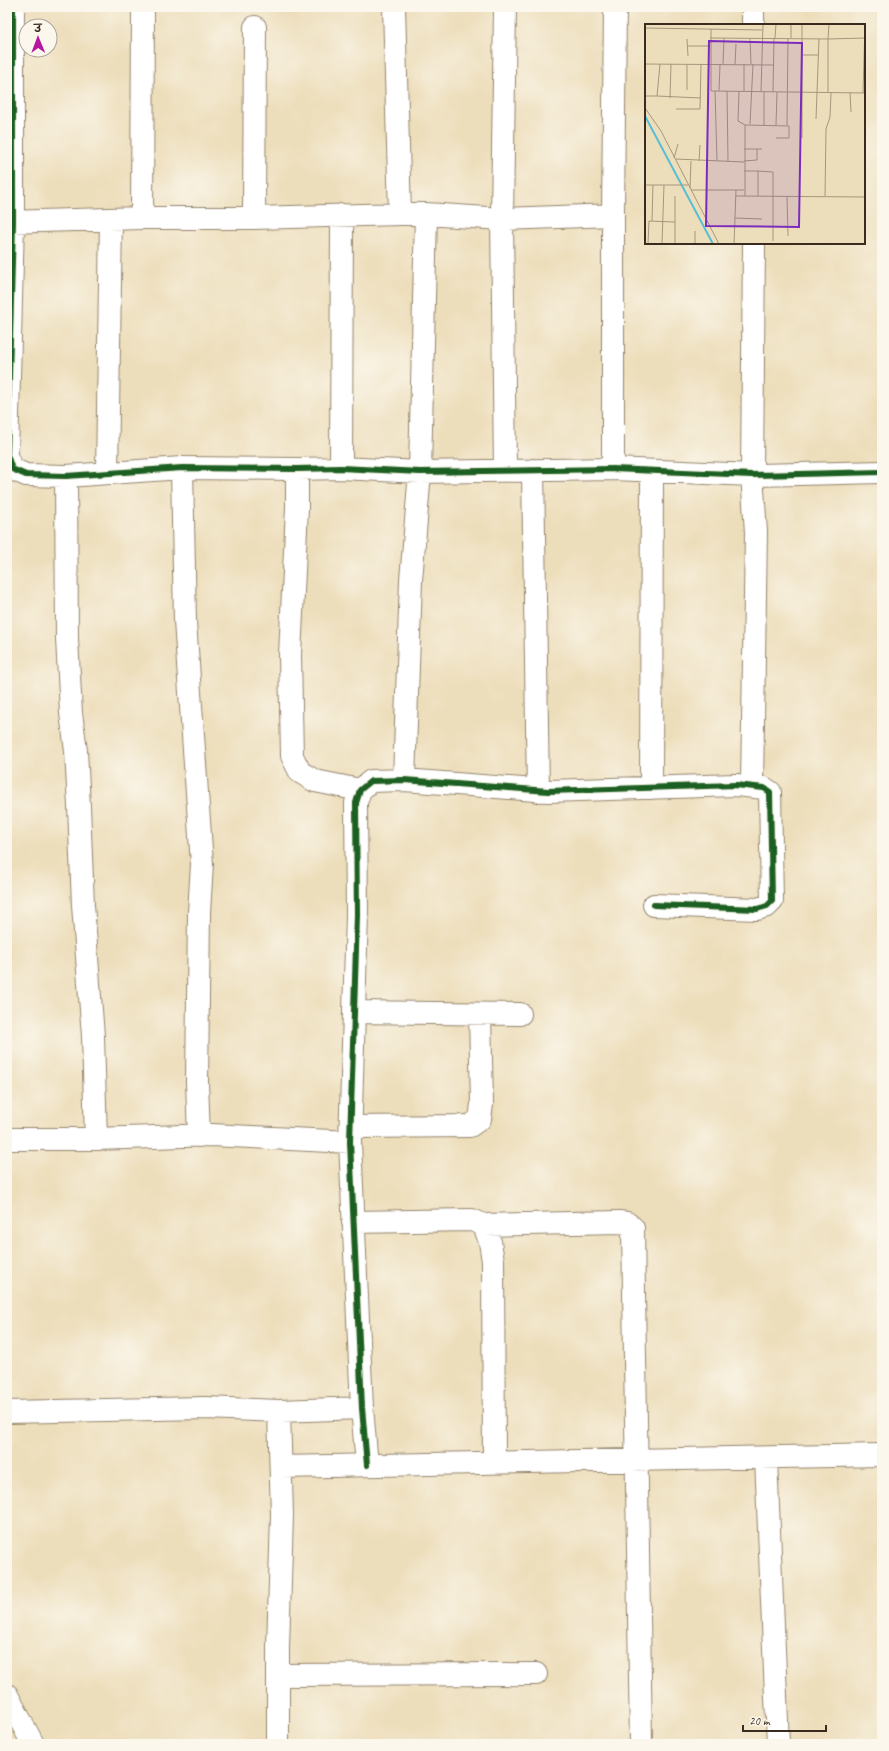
<svg xmlns="http://www.w3.org/2000/svg" width="889" height="1751" viewBox="0 0 889 1751" font-family="Caveat,'Playpen Sans Deva',sans-serif">
<style>
.lines{fill:none;stroke-linecap:round;stroke-linejoin:round}
.minor-casing{stroke:#94846c;stroke-width:24}
.minor{stroke:#fff;stroke-width:22}
.cycleway-casing{stroke:#fbf7ec;stroke-width:8}
.cycleway{stroke:#1b5e20;stroke-width:6}
.inset-river{fill:none;stroke:#58bdd6;stroke-width:2}
.inset-road{fill:none;stroke:#a6967c;stroke-width:1}
.view{fill:#7b2cbf;fill-opacity:0.15;stroke:#7b2cbf;stroke-width:2}
.inset-edge{fill:none;stroke:#3b2a1e;stroke-width:2}
</style>
<rect width="100%" height="100%" fill="#fbf7ec"/>
<filter id="ink" filterUnits="userSpaceOnUse"><feTurbulence type="fractalNoise" baseFrequency=".025" numOctaves="2"/><feDisplacementMap in="SourceGraphic" scale="8" xChannelSelector="R" yChannelSelector="G"/><feConvolveMatrix kernelMatrix="1 2 1 2 8 2 1 2 1" color-interpolation-filters="sRGB"/></filter>
<filter id="wash" filterUnits="userSpaceOnUse"><feTurbulence type="fractalNoise" baseFrequency=".012" numOctaves="4" result="noise"/><feDisplacementMap in="SourceGraphic" scale="16" xChannelSelector="R" yChannelSelector="G"/><feGaussianBlur stdDeviation="0.9" result="paint"/><feColorMatrix in="noise" values="0 0 0 0 0 0 0 0 0 0 0 0 0 0 0 0 0 1.4 0 .05"/><feComposite in="paint" operator="in"/></filter>
<g filter="url(#wash)">
<rect width="100%" height="100%" fill="#eddebb"/>
</g>
<g filter="url(#ink)">
<g class="lines">
<g class="minor-casing">
<path id="minor" d="M13 7V222L7 455 12 469 26 475 66 476 182 468 297 469 341 468 420 472 613 469 752 475 882 472
M394 7 400 214
M753 7V25
M142 218 143 7
M254 218 255 27
M7 222 142 218H254L400 214H426L502 219 613 215
M182 468 185 621 202 864 199 912 197 1082 199 1136
M341 468 342 215
M297 469V508L290 655 292 756 300 772 315 781 360 790
M613 469V215L615 7
M505 470 502 219 505 7
M533 470 538 791
M107 473 111 219
M66 476 67 639 71 713 76 751 79 806 83 905 93 1036 96 1139
M404 780 411 580 420 472 426 214
M752 785 756 532 752 475 754 243
M651 788 652 471
M354 1012 520 1014
M351 1127 470 1126 480 1119 482 1104 480 1014
M7 1139H96L212 1135 350 1142
M353 1222 472 1220 484 1225 490 1242 493 1261 494 1462
M484 1225 619 1222 627 1223 633 1228 641 1744
M7 1412 205 1408 279 1411 362 1408
M766 1458 778 1744
M367 1465 362 1408 350 1142 357 915 356 803 360 790 371 781 404 780 548 791 736 785 764 788 770 792 772 901 767 906 757 909 654 905
M281 1467 882 1455
M278 1675 536 1674
M7 1695 33 1744
M278 1744V1648L282 1515 279 1411"/>
</g>
<use href="#minor" class="minor"/>
<g class="cycleway-casing">
<path id="cycleway" d="M13 7V222L7 455 12 469 26 475 66 476 182 468 297 469 341 468 420 472 613 469 752 475 882 472
M367 1465 362 1408 350 1142 357 915 356 803 360 790 371 781 404 780 548 791 736 785 764 788 770 792 772 901 767 906 757 909 654 905"/>
</g>
<use href="#cycleway" class="cycleway"/>
</g>
</g>
<g transform="translate(645 24)">
<rect width="220" height="220" fill="#eddebb"/>
<path class="inset-river" d="M0 92 68 220"/>
<path class="inset-road" d="M0 4 117 6M66 5V67L220 69M65 14 183 15 184 0M105 14 106 40M130 14 131 0M146 14V0M42 15 43 32M43 22H65M158 31H173M0 40 128 41M78 40 79 14M90 41 91 20M42 66V41M70 67 72 137M74 67 75 40M82 67 83 137M94 67 93 97 100 101M99 67V40M116 68 118 0M128 68 129 14M205 68 206 88M183 69V15L220 14M218 69 220 0M0 72H12L15 40M12 72 56 74M25 74 26 40M0 84 16 107 74 220M31 85H55L56 41M171 95 174 15M105 100 108 40M119 101V68M131 101 132 68M142 101 143 14M157 114V0M99 125H117M29 134 33 120M31 135 99 138M54 137 55 121M99 137 112 136V125M99 147H113V172M113 147 128 148V217M0 161H43M45 164 46 137M46 166H99M30 172V220M91 172 220 173M100 172V101L144 102V114H131M142 172 143 212M180 172 181 105 185 93 186 69M90 194 117 195M7 197 8 161M3 220 4 197 30 198M17 220 19 161M50 220V207M89 220 91 166"/>
<path class="view" d="M64 17 157 19 154 203 61 202Z"/>
<rect width="220" height="220" class="inset-edge"/>
</g>
<rect width="889" height="1751" fill="none" stroke="#fbf7ec" stroke-width="24"/>
<g transform="translate(38 38) rotate(359)"><circle r="19" fill="#fbf7ec" stroke="#aea59a"/>
<path d="M0-3L7 15L0 10L-7 15Z" fill="#b5179e"/>
<text y="-6" font-size="11" font-weight="bold" text-anchor="middle" fill="#3b2a1e">उ</text>
</g>
<path d="M743 1725v6h83v-6" fill="none" stroke="#3b2a1e" stroke-width="2"/>
<text x="749" y="1725" font-size="12" fill="#3b2a1e" stroke="#fbf7ec" stroke-width="3" paint-order="stroke">20 m</text>
</svg>
